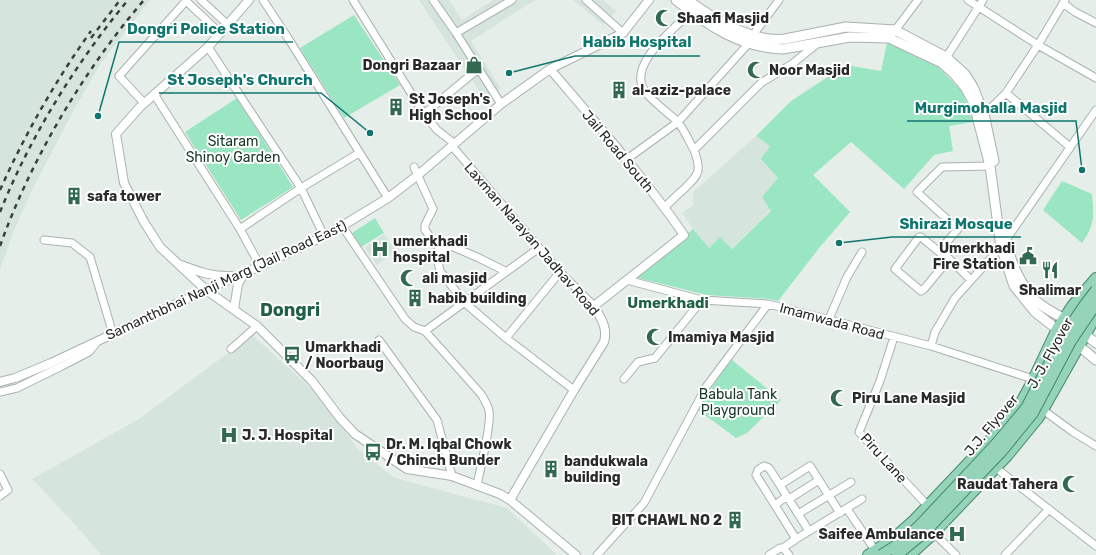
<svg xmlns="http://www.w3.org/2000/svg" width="1096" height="555" viewBox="0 0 1096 555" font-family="Rubik,sans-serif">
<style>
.built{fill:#d5e5dd}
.green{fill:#9be6c2}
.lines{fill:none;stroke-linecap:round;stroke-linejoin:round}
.minor-casing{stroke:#aab2ae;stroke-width:9}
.tertiary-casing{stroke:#aab2ae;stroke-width:10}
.secondary-casing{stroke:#aab2ae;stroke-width:11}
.primary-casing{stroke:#418769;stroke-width:12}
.minor{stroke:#fff;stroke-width:7}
.tertiary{stroke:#fff;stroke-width:8}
.secondary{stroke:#fff;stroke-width:9}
.primary{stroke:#95d4b9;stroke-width:10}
.rail{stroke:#3b3f3d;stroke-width:2.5;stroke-dasharray:5 5;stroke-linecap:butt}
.primary-bridge-casing{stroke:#418769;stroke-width:12;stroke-linecap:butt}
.primary-bridge{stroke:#95d4b9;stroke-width:10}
.labels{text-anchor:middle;stroke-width:4;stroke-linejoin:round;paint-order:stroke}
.poi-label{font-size:14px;font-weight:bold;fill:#282b29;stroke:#fff;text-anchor:start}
.park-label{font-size:14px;fill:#163929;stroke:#fff}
.street-label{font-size:14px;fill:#282b29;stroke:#fff}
.neighbourhood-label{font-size:15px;font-weight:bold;fill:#206146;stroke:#fff}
.district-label{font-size:18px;font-weight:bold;fill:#206146;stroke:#fff}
.leader{fill:none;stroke:#0f766e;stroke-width:1.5}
.callout-dot{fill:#0f766e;stroke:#fff;stroke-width:1.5}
.callout-label{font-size:15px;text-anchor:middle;font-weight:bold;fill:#0f766e;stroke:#fff;stroke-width:4;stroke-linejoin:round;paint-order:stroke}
</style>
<rect width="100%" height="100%" fill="#e6eeea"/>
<path class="built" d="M0 0H150L101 63 75 108 32 190 13 233 0 269Z
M419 0H449L462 20 493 0H535L471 41 501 89 485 100Z
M573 0H603L616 11 603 25Z
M756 136 771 146 778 178 771 210 731 249 709 248 693 229 682 213 693 205V192Z
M384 234 396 251 377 265 365 248Z
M252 335 312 389 359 450 395 478 507 508 557 555H101L72 521 32 479 139 419Z"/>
<path class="green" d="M354 15 400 85 344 118 300 48Z
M887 43 938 67 961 90 968 106 973 122 949 126 953 151 934 155 904 189 851 142 813 175 850 212 820 247 778 301 770 299 707 295 634 277 693 229 709 248 720 237 732 249 771 211 762 197 778 178 761 159 770 146 756 136 791 101 846 65 881 71Z
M237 98 293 187 241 220 185 132Z
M1062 181 1092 194C1094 215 1095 225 1082 243L1043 210Z
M375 218 384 233 361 247 352 233Z
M732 360 781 400 747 433 736 438 698 410 723 370Z"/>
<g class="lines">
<g class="minor-casing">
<path id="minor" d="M201 0 227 24
M263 0 288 38 388 198
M353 0 424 114 437 130 455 144
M433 0 456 33 501 104
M586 0 623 33
M968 0 1038 45 1096 78
M1063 3 1075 12 1096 23
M694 7 691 12C674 29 623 67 647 94 656 104 667 112 677 121 684 129 689 141 694 150
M456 33 512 0
M893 33 918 0
M208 47 301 188 324 236
M944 61 983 0
M1006 93 1070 147
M154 94 240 229 260 266
M144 103 119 76 186 1 219 32
M424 114 478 69
M981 118 1006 93 1038 45 1065 0
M452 146 560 272 594 306
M627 159 678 122 749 43 753 35 779 0
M414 167 433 209 425 225V230L441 251 438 262 440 271 465 303 506 338 574 390
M665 207C671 201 677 195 684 189 699 175 702 171 694 150L761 83 792 64 818 43
M342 226 405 319 414 327 425 331 481 394C484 399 488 405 489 411 492 423 480 470 477 485
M240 229 301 188 359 153
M44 240 72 243 90 257 113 334
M441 251 451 246 479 258 505 271
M943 255 921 237H919L895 269 921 291 924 289 949 259
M627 280 702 300 768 304 931 346 1033 379
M971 280 940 250 958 229 917 192 942 167 990 166
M829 319 847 277 862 252
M425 331 539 248
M894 337 880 381 859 432 927 505
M506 338 560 272
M379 340 437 420 452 476
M931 346 935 332 955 298 1001 247 1096 110
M231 349 257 326
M624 379 638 362 655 358 702 300
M0 392 17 388 62 366 89 352 98 341
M1043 410 1073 432 1096 446
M996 468 1096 546
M0 474 8 490 0 496
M780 485 810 466 840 513
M789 499 819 480
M775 505 787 496
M847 509 875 550
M798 514 851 482
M809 531 769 468 764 466 758 470 756 475 796 539 862 499
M934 533 956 555
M783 548 796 539
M597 555 644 503 706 387 768 304
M769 555 780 548H783L789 555
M1005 555 1049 509"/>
</g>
<g class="tertiary-casing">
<path id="tertiary" d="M249 0 208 47 140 107 116 134 124 183 144 222 160 247 206 290 257 326 312 381 340 418 355 434 407 469 452 476 500 494 510 500 576 555
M181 265C199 272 213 277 232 276
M234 309 238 284 244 273
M0 382 15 378 51 363 206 290 260 266 324 236 342 226 388 198 418 175 501 104 550 69 623 33 649 0
M510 500 574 390 604 342C608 328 601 318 594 306L684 235C643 176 596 123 550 69"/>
</g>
<g class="secondary-casing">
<path id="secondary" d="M676 0C707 25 741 48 783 49L850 37 889 38 942 63 955 75 965 87 974 103 978 120 990 166 1001 247 1014 286 1035 312 1063 334
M688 0C713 19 753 43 785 39L846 27 895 30 946 57 965 74 973 87 984 114 994 161
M1004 229C1008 255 1017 281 1035 300 1044 309 1059 315 1069 322
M1081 331 1096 343
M1073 341 1096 360"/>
</g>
<g class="primary-casing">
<path id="primary" d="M868 555 895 537 914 520 990 440 1020 404 1031 384 1057 329 1072 306 1096 278
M910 555 930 537 1007 456 1039 417 1096 316"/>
</g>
<use href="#minor" class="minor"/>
<use href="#tertiary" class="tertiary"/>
<use href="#secondary" class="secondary"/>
<use href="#primary" class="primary"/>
<path class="rail" d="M91 38 120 0
M0 190C25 134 56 80 91 31
M0 212C31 135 76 63 128 0
M0 246C31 159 84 70 144 0"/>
<g class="primary-bridge-casing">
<path id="primary-bridge" d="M881 555 900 543 919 526 995 445 1026 408 1063 337 1083 307 1096 290
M897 555 925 532 1002 451 1033 413 1071 341 1096 304"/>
</g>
<use href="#primary-bridge" class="primary-bridge"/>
</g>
<defs>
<g id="mosque-bare" transform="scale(1.38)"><path d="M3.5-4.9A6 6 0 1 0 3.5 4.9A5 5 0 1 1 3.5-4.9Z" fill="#326a51" stroke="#fff" stroke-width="2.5" paint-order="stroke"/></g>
<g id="shop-bare" transform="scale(1.38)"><path d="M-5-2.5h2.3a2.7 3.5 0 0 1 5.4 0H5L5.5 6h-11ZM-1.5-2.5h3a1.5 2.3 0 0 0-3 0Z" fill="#326a51" stroke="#fff" stroke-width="2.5" paint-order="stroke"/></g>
<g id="building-bare" transform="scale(1.38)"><path d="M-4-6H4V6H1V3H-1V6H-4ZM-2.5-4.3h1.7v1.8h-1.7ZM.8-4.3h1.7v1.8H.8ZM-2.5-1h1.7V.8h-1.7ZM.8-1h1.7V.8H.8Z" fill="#326a51" stroke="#fff" stroke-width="2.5" paint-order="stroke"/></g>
<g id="hospital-bare" transform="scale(1.38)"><path d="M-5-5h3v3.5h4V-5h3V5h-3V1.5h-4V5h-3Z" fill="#326a51" stroke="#fff" stroke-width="2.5" paint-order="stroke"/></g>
<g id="civic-bare" transform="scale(1.38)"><path d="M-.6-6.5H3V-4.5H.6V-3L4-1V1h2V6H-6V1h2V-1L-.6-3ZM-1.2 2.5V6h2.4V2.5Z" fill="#326a51" stroke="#fff" stroke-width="2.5" paint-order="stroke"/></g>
<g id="restaurant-bare" transform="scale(1.38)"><path d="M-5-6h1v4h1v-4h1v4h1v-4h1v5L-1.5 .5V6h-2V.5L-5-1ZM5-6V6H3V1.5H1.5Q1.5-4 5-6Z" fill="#326a51" stroke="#fff" stroke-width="2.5" paint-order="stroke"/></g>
<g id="bus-bare" transform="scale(1.38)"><path d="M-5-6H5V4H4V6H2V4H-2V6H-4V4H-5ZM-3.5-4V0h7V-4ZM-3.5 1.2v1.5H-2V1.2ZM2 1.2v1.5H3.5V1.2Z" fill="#326a51" stroke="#fff" stroke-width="2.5" paint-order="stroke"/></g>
</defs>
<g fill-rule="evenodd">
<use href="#mosque-bare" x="664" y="18"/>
<use href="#shop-bare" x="474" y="65"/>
<use href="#mosque-bare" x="756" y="70"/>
<use href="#building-bare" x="619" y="90"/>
<use href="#building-bare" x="396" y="107"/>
<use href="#building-bare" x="74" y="196"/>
<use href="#hospital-bare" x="380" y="249"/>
<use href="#civic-bare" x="1028" y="256"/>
<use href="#restaurant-bare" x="1050" y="270"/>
<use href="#mosque-bare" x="409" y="278"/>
<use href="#building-bare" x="415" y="298"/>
<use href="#mosque-bare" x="655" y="337"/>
<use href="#bus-bare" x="292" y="355"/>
<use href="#mosque-bare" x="839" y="398"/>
<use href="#hospital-bare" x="229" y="435"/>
<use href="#bus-bare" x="373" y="452"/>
<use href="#building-bare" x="551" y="469"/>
<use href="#mosque-bare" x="1071" y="484"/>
<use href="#building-bare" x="735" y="520"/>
<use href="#hospital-bare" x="957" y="534"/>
</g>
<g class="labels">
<g class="poi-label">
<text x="677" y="23">Shaafi Masjid</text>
<text x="461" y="70" text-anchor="end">Dongri Bazaar</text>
<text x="769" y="75">Noor Masjid</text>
<text x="632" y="95">al-aziz-palace</text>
<text x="409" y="104">St Joseph's<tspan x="409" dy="16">High School</tspan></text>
<text x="87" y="201">safa tower</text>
<text x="393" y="246">umerkhadi<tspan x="393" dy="16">hospital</tspan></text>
<text x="1015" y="253" text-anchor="end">Umerkhadi<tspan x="1015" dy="16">Fire Station</tspan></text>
<text x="422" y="283">ali masjid</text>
<text x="1050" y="295" text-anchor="middle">Shalimar</text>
<text x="428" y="303">habib building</text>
<text x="668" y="342">Imamiya Masjid</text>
<text x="305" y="352">Umarkhadi<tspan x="305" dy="16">/ Noorbaug</tspan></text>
<text x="852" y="403">Piru Lane Masjid</text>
<text x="242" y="440">J. J. Hospital</text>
<text x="386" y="449">Dr. M. Iqbal Chowk<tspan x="386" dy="16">/ Chinch Bunder</tspan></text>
<text x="564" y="466">bandukwala<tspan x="564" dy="16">building</tspan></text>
<text x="1058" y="489" text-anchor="end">Raudat Tahera</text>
<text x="722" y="525" text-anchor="end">BIT CHAWL NO 2</text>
<text x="944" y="539" text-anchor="end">Saifee Ambulance</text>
</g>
<g class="park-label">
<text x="233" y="146">Sitaram<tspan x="233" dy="16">Shinoy Garden</tspan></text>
<text x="738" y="399">Babula Tank<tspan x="738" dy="16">Playground</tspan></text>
</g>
<g class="street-label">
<text transform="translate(618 151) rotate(50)" y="5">Jail Road South</text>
<text transform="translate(532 239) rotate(49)" y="5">Laxman Narayan Jadhav Road</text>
<text transform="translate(226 280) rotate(-25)" y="5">Samanthbhai Nanji Marg (Jail Road East)</text>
<text transform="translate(832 321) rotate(15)" y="5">Imamwada Road</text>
<text transform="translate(1050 353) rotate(-61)" y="5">J. J. Flyover</text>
<text transform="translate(991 425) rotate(-50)" y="5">J.J. Flyover</text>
<text transform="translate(884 458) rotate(48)" y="5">Piru Lane</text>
</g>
<g class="neighbourhood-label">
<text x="668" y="308">Umerkhadi</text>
</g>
<g class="district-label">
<text x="290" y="316">Dongri</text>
</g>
</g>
<path class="leader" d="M98 116L119 42H293M509 73L575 56H700M370 133L321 93H159M1082 170L1076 121H907M839 243L892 237H1021"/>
<g class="callout-dot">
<circle cx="98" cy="116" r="4"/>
<circle cx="509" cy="73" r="4"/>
<circle cx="370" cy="133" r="4"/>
<circle cx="1082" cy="170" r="4"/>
<circle cx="839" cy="243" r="4"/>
</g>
<g class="callout-label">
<text x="206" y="34">Dongri Police Station</text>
<text x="637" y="47">Habib Hospital</text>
<text x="240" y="85">St Joseph's Church</text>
<text x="991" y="113">Murgimohalla Masjid</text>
<text x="956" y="229">Shirazi Mosque</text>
</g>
</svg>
